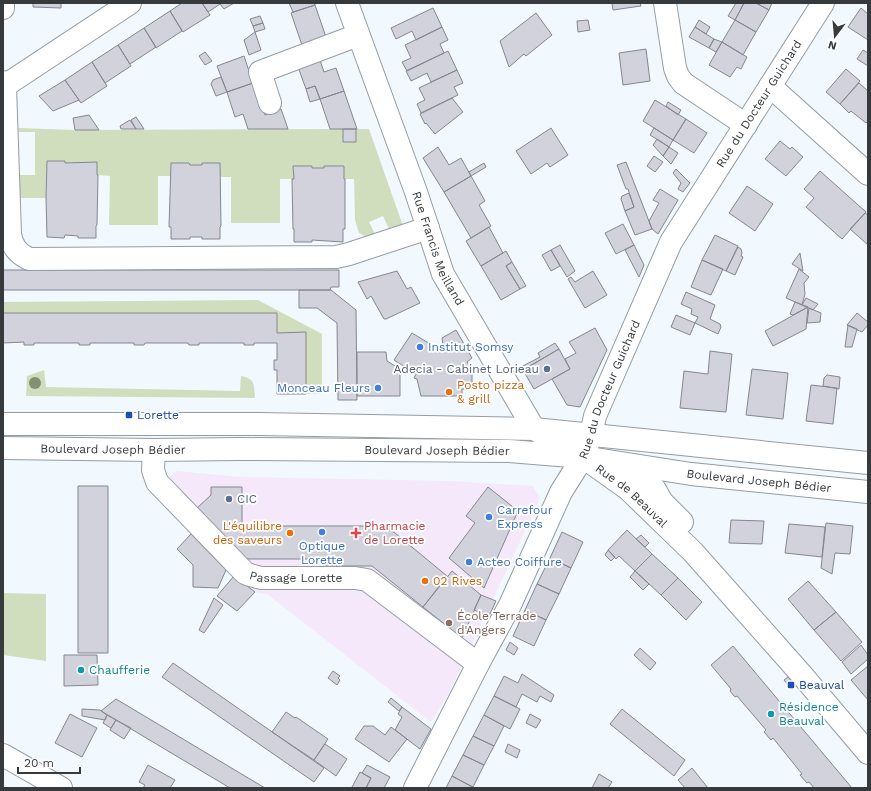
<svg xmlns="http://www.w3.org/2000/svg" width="871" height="791" viewBox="0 0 871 791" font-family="'Work Sans',sans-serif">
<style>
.commercial{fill:#f5e8fb}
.green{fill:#d1debd}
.building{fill:#d2d2dc;stroke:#85868f}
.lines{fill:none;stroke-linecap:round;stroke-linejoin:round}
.minor-casing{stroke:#949da4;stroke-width:24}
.major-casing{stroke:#949da4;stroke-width:24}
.minor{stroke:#fff;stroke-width:22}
.major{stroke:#fff;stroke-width:22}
.tree{fill:#848f74}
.shop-dot{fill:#3f7fe0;stroke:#fff;stroke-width:1.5}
.service-dot{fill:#5c6f8a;stroke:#fff;stroke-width:1.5}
.food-dot{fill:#e8710a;stroke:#fff;stroke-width:1.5}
.transit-dot{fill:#1a4fb4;stroke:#fff;stroke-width:1.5}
.health-dot{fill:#e0444e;stroke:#fff;stroke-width:1.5}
.education-dot{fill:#8d6e63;stroke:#fff;stroke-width:1.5}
.culture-dot{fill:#0f9aa8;stroke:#fff;stroke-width:1.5}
.labels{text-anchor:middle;stroke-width:3.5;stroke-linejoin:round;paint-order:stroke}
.street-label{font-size:12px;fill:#363a3d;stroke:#fff}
.shop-label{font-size:12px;fill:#366cbe;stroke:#fff;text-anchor:start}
.service-label{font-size:12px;fill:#4e5e75;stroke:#fff;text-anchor:end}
.food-label{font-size:12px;fill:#c56008;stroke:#fff;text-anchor:start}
.transit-label{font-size:12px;fill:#164399;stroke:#fff;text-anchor:start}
.health-label{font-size:12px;fill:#be3a42;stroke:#fff;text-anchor:start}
.education-label{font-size:12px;fill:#785e54;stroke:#fff;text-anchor:start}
.culture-label{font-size:12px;fill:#0d838f;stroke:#fff;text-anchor:start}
</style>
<rect width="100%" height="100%" fill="#f1f8fe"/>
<path class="commercial" d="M176 471 241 477 449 481 533 486 540 499 448 695 431 722 267 594 255 592 226 570 191 534 153 492Z"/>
<path class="green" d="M18 128 75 130 343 129V142H356V129H369L403 226 390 231 383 216 369 222 376 236 366 237 359 233 355 220 354 179H344L324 168H312V166H294V179H280V223H231V177H220L202 163V165H190L189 163H171V176H158V225H109L110 176 97 175V162L65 163V161H47L46 198H20L19 175H35V132H19Z
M258 300 322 334V394H306V333H277V313H3V302Z
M44 370 46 387 240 391 241 376C256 379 254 386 255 398L26 396 27 376Z
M3 593 46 594V661L3 655Z"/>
<path class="building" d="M33 3H61V8L33 7Z
M182 3H202L210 15 183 32 170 11Z
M202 3H234L224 9 220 4 208 12Z
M289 3H315V5L293 12Z
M612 3H640L641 6 613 10Z
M736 3H744L735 20 728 16Z
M744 3H756L769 10 756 32 735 20Z
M756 3H772L769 10Z
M315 5 327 40 303 48 291 13Z
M433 8 442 27 416 40 412 31 396 39 391 28Z
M861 8 868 14V40L848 27Z
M170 11 182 31 156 48 144 28Z
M536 13 552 35 526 56 524 54 509 67 500 41Z
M260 16 263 23 253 26 250 19Z
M588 20 590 30 578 32 577 21Z
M699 20 710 27 706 34 695 27Z
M735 20 756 32 743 55 722 42Z
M263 23 265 29 255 32 253 26Z
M442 27 448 40 440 44 444 53 407 71 402 62 411 58 405 45Z
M695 27 714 39 709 48 689 37Z
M144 28 156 47 130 64 118 45Z
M255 32 261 50 249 55 244 40Z
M714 39 722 42 716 52 709 48Z
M722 42 747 57 741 69 737 67 730 77 709 65Z
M118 45 131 66 105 83 92 62Z
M646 49 650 81 623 85 619 53Z
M863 50 868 53V66L857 59Z
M448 51 457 70 431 82 427 73 411 81 406 71Z
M205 52 212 61 205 65 199 56Z
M244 56 253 83 227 92 217 66Z
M320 60 324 72 336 68 344 91 320 99 315 86 306 89 298 67Z
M92 62 107 86 81 103 65 80Z
M846 69 860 81 840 104 826 92Z
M457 70 463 83 454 87 458 95 421 113 417 104 425 100 419 88Z
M221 77 227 92 216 96 211 84 213 80Z
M65 80 79 100 53 111 39 96Z
M253 83 265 115 281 109 288 129H248L243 114 235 117 227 92Z
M859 83 868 91V121L866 123 851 111 849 113 840 104Z
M315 86 320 99 310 102 306 89Z
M344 91 357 129H330L320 99Z
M452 98 463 112 435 134 426 123 425 124 420 114Z
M655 100 686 119 673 140 643 121Z
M668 102 681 110 678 115 666 106Z
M89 115 99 130H75L73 118Z
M136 117 144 129H136L131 120Z
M686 119 707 133 694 153 673 140Z
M130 120 136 129H121L120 126Z
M551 128 568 155 550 167 547 163 531 174 516 151Z
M654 128 673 140 669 147 650 135Z
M343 129H356V142H343Z
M657 139 669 147 663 156 653 145Z
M780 141 790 149 792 147 803 157 786 176 765 159Z
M438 147 449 165 461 158 471 176 444 192 423 158Z
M669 147 678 153 671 164 663 156Z
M654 156 663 162 655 172 647 166Z
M47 161H65V163L97 162V175H98L97 225 96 226V238H78V236L65 235 64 238 47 237 46 198Z
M626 162 652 229 635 235 625 211 634 207 628 189H626L617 165Z
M171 163H189L190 165H202V163H220L221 226 220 227V239H202V237H190V239H171V227H169Z
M484 163 486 167 471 176 469 172Z
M293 166H312V168H324V166H344V179H345V229H343V242L312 240V242H294V229H293L292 179H294Z
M676 169 690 183 683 192 678 189 681 183 673 173Z
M820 171 866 212 842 239 806 207 814 198 804 189Z
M471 176 485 201 479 205 491 226 471 238 444 192Z
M747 186 773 204 755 231 729 213Z
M660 189 678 200 658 234 652 229 649 221 659 203 653 200Z
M629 193 634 207 625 211 621 199 622 196Z
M865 213 868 215V245L850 229Z
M623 224 634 245 616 254 605 233Z
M489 227 503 253 481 266 466 241Z
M715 235 738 246 726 271 702 260Z
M560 245 575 271 567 277 551 250Z
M634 245 644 265 639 277 625 250Z
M738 247 741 249 742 253 741 256 743 257 735 275 726 271Z
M551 250 560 266 551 271 542 255Z
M506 251 512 262 506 266 520 289 501 300 481 266Z
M800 253 803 271 792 264Z
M702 260 723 269 711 295 691 287Z
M512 262 526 286 520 289 506 266Z
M799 269 809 277 804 283 805 294 802 305 786 298Z
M3 270H339V287H331L330 290H3Z
M397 271 407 289 411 287 420 303 386 319H384L371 296 367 299 358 282Z
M593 271 607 295 585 308 568 279 571 277 575 282Z
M299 290H331L356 310 357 400H338L337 323 317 308H299Z
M686 292 715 305 710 319 720 324 721 327 718 334 695 323 698 317 691 314 692 309 681 304Z
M806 298 818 304 813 310 802 305Z
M795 302 808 307 793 315 790 314Z
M808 307 806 329 773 346 765 331Z
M809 308 821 313 820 322 807 323Z
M3 313H277V333L306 332V394H277V370H274V360H277V343H254V345H244V343H199V345H189L188 343H145L144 345H134V343H90V345H79V343H34V345H24V342L3 343Z
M857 313 868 322V325L862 332 847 325Z
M676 315 695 323 690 335 671 327Z
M848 325 857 329 852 347H845Z
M595 328 607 350 580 407 567 405 552 379 570 369 565 359 576 353 569 342Z
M456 330 472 358 467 362 472 370V389H462V396H421L417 379 414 378 416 374 394 360 412 333 440 350 443 345 442 338Z
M555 343 559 349 523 370 521 367 540 357 538 353Z
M559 349 570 369 534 389 523 370Z
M710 351 732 354 726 412 680 408 684 371 708 374Z
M357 352H386L387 361 400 369V396H357Z
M752 369 788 373 783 419 746 415Z
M827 375 840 377 839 389 823 386 824 378Z
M811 385 837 388 833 424 806 421Z
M78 486H108V653H78Z
M211 487H242V526H372L386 528 395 533 447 576 423 607 372 566H323V559H247L196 509 211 495Z
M488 487 518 511 484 588 449 558 475 523 466 516Z
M731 520 764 521 762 544 729 543Z
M826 523 853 526 850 554 835 553 832 574 821 568Z
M789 524 825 527 822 557 785 553Z
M627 530 652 554 635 571 619 556 616 559 608 550Z
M562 532 583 542 571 568 550 558Z
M191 534 226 570 218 588 193 587V565L177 549Z
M641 535 649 543 645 547 636 539Z
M608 550 615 557 611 561 605 555Z
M652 554 678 578 661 595 635 571Z
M550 558 571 568 559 594 537 584Z
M452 571 481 595 462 638 423 607Z
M635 571 649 584 643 590 630 577Z
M234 576 255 592 237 611 217 596Z
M678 578 702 602 686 620 661 595Z
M808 581 836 612 814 630 788 599Z
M537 584 559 594 546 620 525 610Z
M481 595 496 601 489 616 474 610Z
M214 598 223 605 204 633 199 630Z
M525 610 546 620 534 646 513 636Z
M836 612 862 642 841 661 814 630Z
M510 642 518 648 514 655 506 650Z
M861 645 868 655V659L851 674 842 662Z
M733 646 852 788H814L809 782 807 783 800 775 802 774 773 738 771 740 764 732 766 730 737 696 735 697 730 691 731 689 711 665Z
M640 648 656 663 650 670 634 655Z
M64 655H97L98 685 64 686Z
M173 663 324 768 314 782 162 677Z
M868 666V700L851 680Z
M333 671 340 676 338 678 340 680 337 685 328 678Z
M522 674 554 695 551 702 540 696 537 702 522 694 516 707 494 696 504 676 518 683Z
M788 677 796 686 792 690 784 680Z
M494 696 520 709 510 729 484 715Z
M391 698 402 707 399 711 388 702Z
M116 699 265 788H230L101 711Z
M402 707 431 729 420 749 395 730 402 717 398 714Z
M82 709 100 710 107 715 105 720 82 716Z
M622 709 685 760 674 776 610 724Z
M286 712 295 718 296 717 328 739 314 760 272 732Z
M70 714 97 728 82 757 55 743Z
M530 714 541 720 536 728 526 723Z
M107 715 116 720 111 728 103 723Z
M484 715 504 726 494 746 473 736Z
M116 720 131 728 124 739 110 730Z
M364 726H373L385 735 391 727 407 739 389 762 355 739Z
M473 736 494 746 484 765 463 755Z
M325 744 347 759 336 776 314 760Z
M508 744 520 750 517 758 505 752Z
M463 755 484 765 473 787 452 776Z
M148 765 175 780 170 788H143L145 785 139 782Z
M367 765 390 777 384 788H366L371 778 362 773Z
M692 768 708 788H685L678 780Z
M360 772 371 778 366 788H353L352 787Z
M599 774 612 782 608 788H592Z
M452 776 474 788H446Z"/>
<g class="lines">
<g class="minor-casing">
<g id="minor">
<path id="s1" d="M347 3 416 192 443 274 534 429 583 457 628 489 693 552 802 675 868 753"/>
<path d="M665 3 675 68 678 76 683 83 746 125"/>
<path d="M3 8V3"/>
<path d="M3 82 5 86 10 234C12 246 17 253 29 259L336 257 349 254 428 228"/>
<path d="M770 86 868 174"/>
<path d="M3 87 130 3"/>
<path d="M270 103 260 72 358 35"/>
<path id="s2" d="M154 450 153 470 157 482 245 573 250 575 261 578H355L367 580 478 664"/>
<path d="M612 468 640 479 654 488 662 502 682 522"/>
<path d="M3 755 61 788"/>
<path id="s3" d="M415 788 478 664 510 605 561 492 583 457 591 435 595 416 671 242 823 3"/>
</g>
</g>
<g class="major-casing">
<g id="major">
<path d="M3 424H259L534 429 868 463"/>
<path id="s4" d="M3 448 154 450 239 449 509 451 583 457 691 474 868 492"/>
</g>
</g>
<use href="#minor" class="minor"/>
<use href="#major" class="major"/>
</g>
<circle class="tree" cx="35" cy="383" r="6"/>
<g class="shop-dot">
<circle cx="420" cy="347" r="4"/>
<circle cx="378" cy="388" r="4"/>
<circle cx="489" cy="517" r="4"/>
<circle cx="322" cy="532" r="4"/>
<circle cx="469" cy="562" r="4"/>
</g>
<g class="service-dot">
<circle cx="547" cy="369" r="4"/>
<circle cx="229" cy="499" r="4"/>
</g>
<g class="food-dot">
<circle cx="449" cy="392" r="4"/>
<circle cx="290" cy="533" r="4"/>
<circle cx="425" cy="581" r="4"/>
</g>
<g class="transit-dot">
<rect x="125" y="411" width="8" height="8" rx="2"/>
<rect x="787" y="681" width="8" height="8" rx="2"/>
</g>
<path class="health-dot" d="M354 527h4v4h4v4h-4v4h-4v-4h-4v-4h4z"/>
<circle class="education-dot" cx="449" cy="623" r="4"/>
<g class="culture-dot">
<circle cx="81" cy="670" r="4"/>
<circle cx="771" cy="714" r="4"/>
</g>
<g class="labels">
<g class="street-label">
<text dy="4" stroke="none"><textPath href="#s3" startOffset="768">Rue du Docteur Guichard</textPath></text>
<text dy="4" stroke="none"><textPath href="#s1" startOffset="262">Rue Francis Meilland</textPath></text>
<text dy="4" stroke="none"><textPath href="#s3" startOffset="444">Rue du Docteur Guichard</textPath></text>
<text dy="4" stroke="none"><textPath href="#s4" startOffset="110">Boulevard Joseph Bédier</textPath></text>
<text dy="4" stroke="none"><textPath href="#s4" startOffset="434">Boulevard Joseph Bédier</textPath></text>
<text dy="4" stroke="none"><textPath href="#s4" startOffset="758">Boulevard Joseph Bédier</textPath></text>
<text dy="4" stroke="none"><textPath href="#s1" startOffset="586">Rue de Beauval</textPath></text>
<text dy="4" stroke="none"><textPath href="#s2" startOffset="211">Passage Lorette</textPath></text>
</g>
<g class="shop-label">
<text x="428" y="351">Institut Somsy</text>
<text x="370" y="392" text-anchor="end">Monceau Fleurs</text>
<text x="497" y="514">Carrefour<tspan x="497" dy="14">Express</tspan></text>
<text x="322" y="550" text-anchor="middle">Optique<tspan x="322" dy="14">Lorette</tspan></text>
<text x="477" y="566">Acteo Coiffure</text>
</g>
<g class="service-label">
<text x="539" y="373">Adecia - Cabinet Lorieau</text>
<text x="237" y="503" text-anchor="start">CIC</text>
</g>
<g class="food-label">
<text x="457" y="389">Posto pizza<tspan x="457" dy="14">&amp; grill</tspan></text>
<text x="282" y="530" text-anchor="end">L'équilibre<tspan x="282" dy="14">des saveurs</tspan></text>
<text x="433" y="585">02 Rives</text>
</g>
<g class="transit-label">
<text x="137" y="419">Lorette</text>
<text x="799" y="689">Beauval</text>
</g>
<g class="health-label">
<text x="364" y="530">Pharmacie<tspan x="364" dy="14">de Lorette</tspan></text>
</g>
<g class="education-label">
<text x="457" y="620">École Terrade<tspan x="457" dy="14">d'Angers</tspan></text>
</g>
<g class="culture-label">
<text x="89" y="674">Chaufferie</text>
<text x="779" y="711">Résidence<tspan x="779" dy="14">Beauval</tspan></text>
</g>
</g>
<rect width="871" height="791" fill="none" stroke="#363a3d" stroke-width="8"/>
<g transform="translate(835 36) rotate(196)" stroke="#ffffff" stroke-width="3" paint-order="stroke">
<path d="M0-3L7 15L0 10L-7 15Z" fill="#363a3d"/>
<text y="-6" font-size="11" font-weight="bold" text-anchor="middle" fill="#363a3d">N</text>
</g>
<path d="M18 767v6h62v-6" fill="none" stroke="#363a3d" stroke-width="2"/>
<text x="24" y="767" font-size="12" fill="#363a3d" stroke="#ffffff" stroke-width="3" paint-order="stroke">20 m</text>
</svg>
